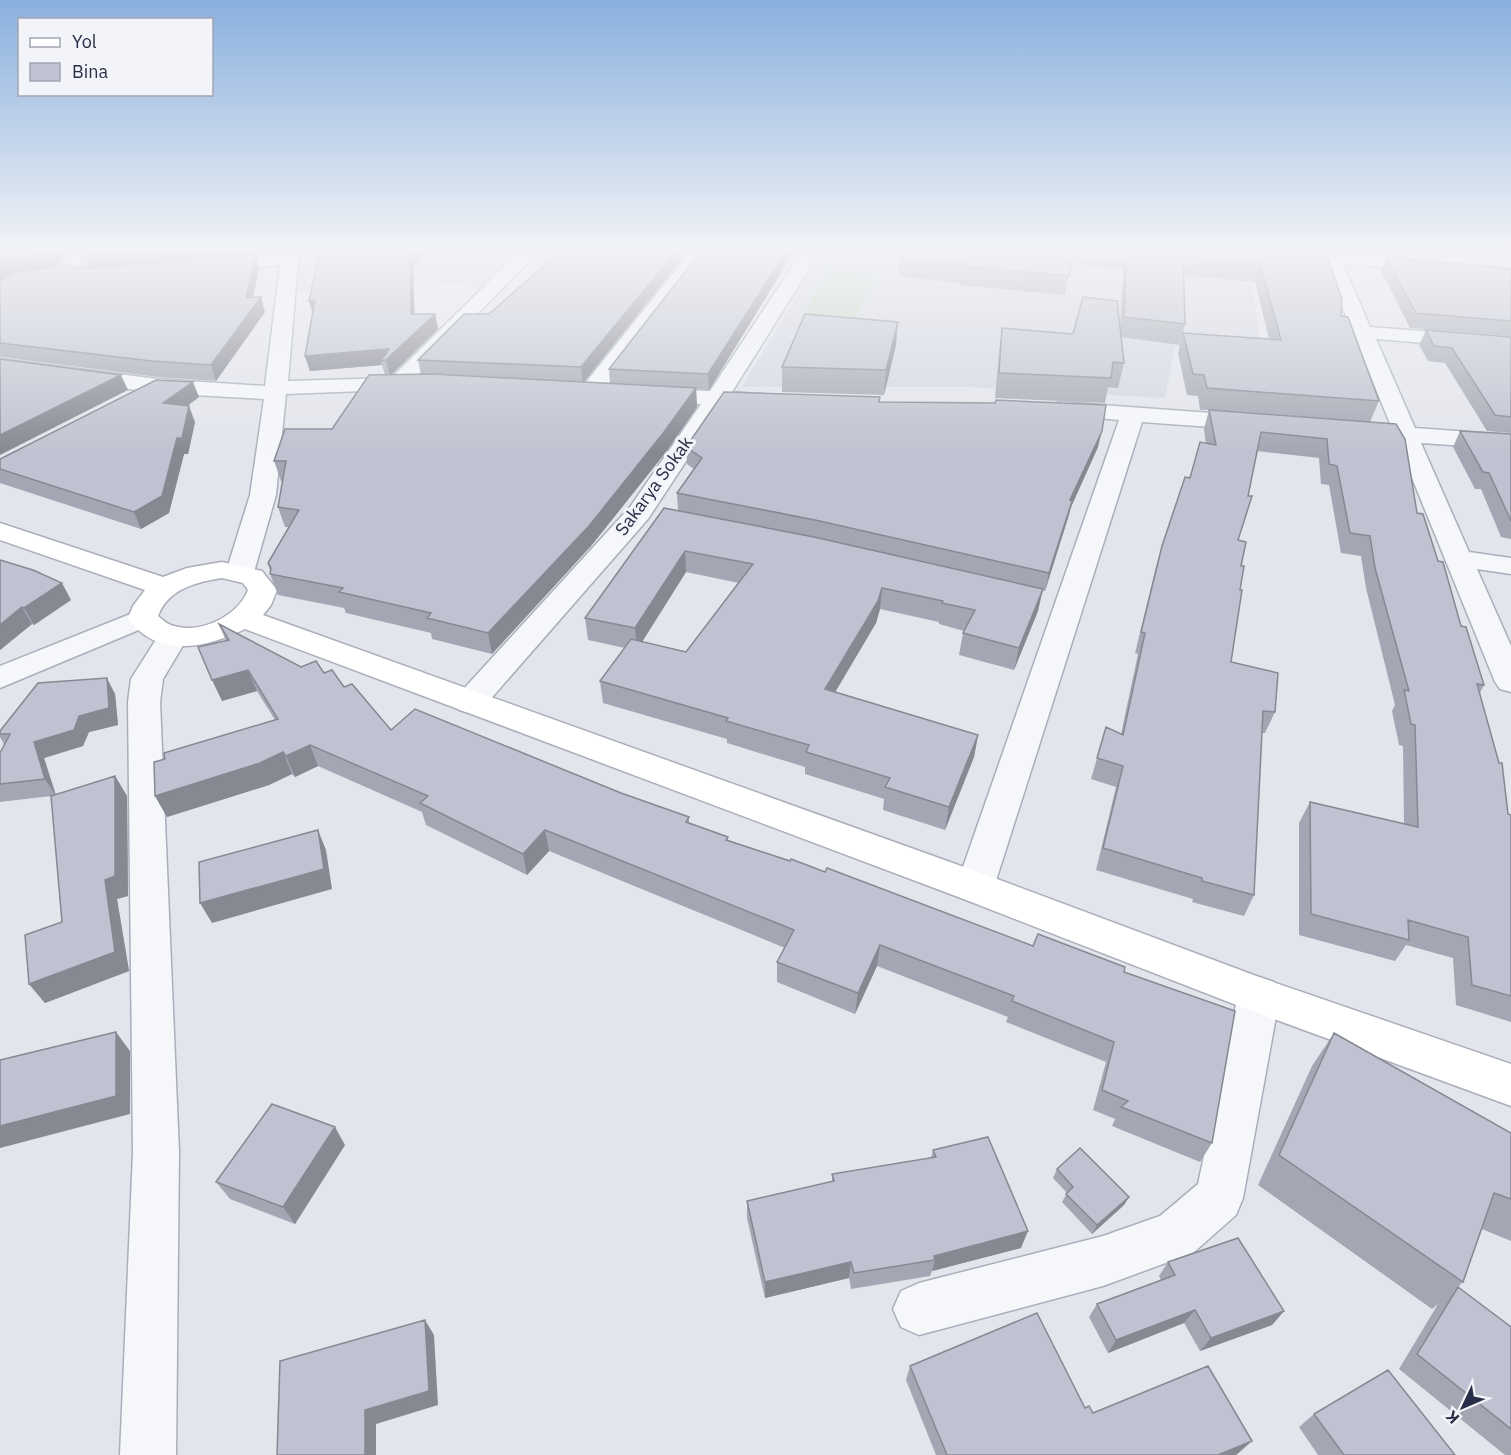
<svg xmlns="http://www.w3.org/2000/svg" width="1511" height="1455" viewBox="0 0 1511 1455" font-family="'IBM Plex Sans',sans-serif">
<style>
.built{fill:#d4d7e2}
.green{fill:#c4d7c3}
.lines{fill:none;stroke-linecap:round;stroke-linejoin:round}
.street-casing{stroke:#abaeba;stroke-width:3}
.secondary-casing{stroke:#abaeba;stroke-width:3}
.street{fill:#f6f7fa;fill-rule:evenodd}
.secondary{fill:#fff;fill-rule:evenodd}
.wall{fill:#a4a7b3;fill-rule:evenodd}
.shaded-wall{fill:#868892}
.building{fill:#bfc2d0;stroke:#868892;stroke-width:1.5}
.labels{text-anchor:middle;stroke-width:6;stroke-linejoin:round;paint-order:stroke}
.far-street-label{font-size:18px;fill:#282e47;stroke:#f3f4f9}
</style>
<rect width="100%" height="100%" fill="#e3e5ec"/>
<path class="built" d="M293 250H527L486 287 414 281 293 292Z
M824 250H1195L1247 255 1263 356 1175 346 1165 398 969 387H742Z
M1380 250H1511V262Z"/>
<path class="green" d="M828 271 877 275 855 319 803 314Z"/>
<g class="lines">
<g class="street-casing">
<path id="street" d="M69 250H87L80 267C93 271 104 267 116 270L119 274 116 278C101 282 72 284 61 270Z
M281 250H299L288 381 391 378 521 250H540L414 379 418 384 415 389 286 394 276 495 254 572 250 578 240 580 230 578 226 572 250 495 264 399 158 393 0 371V359L158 379 265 386 280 265 212 270 206 269 203 265 206 261 212 260 281 254Z
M692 250H710L598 397 590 399 582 397 579 392 582 387Z
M803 250H821L732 392 772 395 775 400 772 405 764 407 723 405 648 519 481 710 470 713 459 710 454 702 459 694 630 507 701 404 645 401 642 396 645 391 653 389 710 391Z
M1331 252 1337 253 1340 257 1370 327 1511 338V350L1376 339 1415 428 1511 435V449L1421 443 1469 552 1511 558V574L1477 569 1511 646V692L1500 689 1495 682 1397 441 1349 436 1345 431 1349 426 1357 424 1391 426 1322 257 1325 253Z
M1061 402 1252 416 1260 418 1264 423 1260 428 1252 430 1142 422 994 887 989 898 975 902 961 898 956 887 1119 420 1053 414 1050 409 1053 404Z
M143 609 153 612 158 618 153 624 0 688V666Z
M173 628 184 630 188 637 163 679 160 702 179 1152 176 1455H120L133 1152 128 702 131 679 162 630Z
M1259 977 1274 982 1280 995 1243 1198 1236 1215 1193 1253 1103 1286 919 1335 901 1327 893 1309 901 1291 919 1283 1103 1236 1160 1216 1198 1184 1238 995 1244 982Z"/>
</g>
<g class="secondary-casing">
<path id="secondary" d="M1249 250H1316L1511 269V279L1258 255Z
M0 523 163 577 187 568 222 562 262 571 277 590 271 605 263 615 989 876 1267 980 1511 1064V1106L1244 1008 961 898 245 629C207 648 156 659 128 618L133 606 145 590 0 540ZM222 578 243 583 248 590C238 616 201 634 174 626 168 625 163 620 158 616 168 589 196 582 222 578Z"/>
</g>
<use href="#street" class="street"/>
<use href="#secondary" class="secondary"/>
</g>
<path class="wall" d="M0 250H68L60 265 12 273 0 281 84 269 255 255 259 269 253 298 265 312 216 381 158 377 0 357Z
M78 250H279V251L271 253 91 268 83 266 77 252Z
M300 250H320L315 256 301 254Z
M320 250H436L413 265 414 314H435L438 329 391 375 421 374 418 360 489 314 558 253 542 252 541 250H689L584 382 610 383 609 369 702 250H795L709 390 696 389 697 407 666 452 591 546 492 654 432 639 431 633 346 613 344 608 278 595 270 574V571L268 563 289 527H285L278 507 283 481H281L274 461 332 429 385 375 382 365 310 371 305 356 313 313Z
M904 250H1325L1341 316 1379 401 1370 422 1417 513 1438 561 1461 626 1484 685 1480 693 1508 814 1511 815V1022L1456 1005 1453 958 1406 945 1395 961 1299 935V823L1310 802 1404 824 1403 746 1399 745 1392 711 1395 705 1366 588 1361 556 1341 553 1329 485 1321 484 1319 458 1257 451 1238 540 1241 566 1240 590 1231 662 1275 712 1265 733H1262L1254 895 1244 916 1192 902 1193 899 1096 870 1116 787 1091 779 1106 727 1121 734 1138 654 1135 653 1156 567 1162 546 1189 478 1206 444 1204 429 1209 410H1200L1198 396 1187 395 1178 353 1183 333 1269 339 1255 282 1183 275 1185 324 1180 345 1121 337 1124 363 1118 388 1108 387 1105 403 995 398 999 352 1002 328 1073 334 1120 325 1123 269 1071 264 1065 295 959 285V283L898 276 900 257Z
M1386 258 1511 269V336L1410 328 1381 271Z
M1426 330 1511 337V433L1487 431 1445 363 1428 361 1419 345Z
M896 345 884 395 782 392V367Z
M199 397 187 406 195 422 188 454H184L169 513 141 529 0 483V459Z
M880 397V402L1098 447 1071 507 1068 518 1045 591 1042 590 1038 611 1014 670 959 655 963 633 964 631 939 624V622L880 609 876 623 835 692 978 735 974 757 945 830 883 810 884 799 805 774V767L727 743V739L603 703 600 681 625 648 588 640 585 618 678 510 677 493 694 469 687 464 686 447ZM686 572 739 583 686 652 642 642Z
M1460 431 1511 434V539L1501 537 1481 489H1475L1453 447Z
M0 560 71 600 34 625 32 624 0 650Z
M219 624 301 667 324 673 344 687 391 730 621 793 689 817V823L728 837V840L825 872 1033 946 1124 972 1212 1143 1200 1162 1112 1126 1115 1119 1093 1110 1106 1062 1006 1022 1008 1017 877 966 855 1014 777 982V962L785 948 549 851 527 875 426 825 422 812 318 766 295 777 292 774 269 785 167 817 155 796 275 720 257 691 222 701 226 641Z
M115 694 118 725 89 732 83 746 44 758 56 795 115 776 127 796 128 896 117 899 129 971 45 1003 29 984 62 922 51 796 0 802V753L4 744 0 737V731Z
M1334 1033 1511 1133V1241L1482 1229 1463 1282 1458 1287 1511 1327V1455H1505L1399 1369 1438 1304 1432 1309 1258 1185 1312 1066Z
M345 1145 295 1224 230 1199 216 1182Z
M933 1150 1021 1248 932 1271 930 1276 851 1289 849 1278 765 1298 747 1218V1201L832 1182V1174L931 1158Z
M1057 1169 1129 1197 1124 1205 1092 1234 1062 1202 1067 1193 1053 1178Z
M1168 1262 1284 1311 1272 1325 1200 1351 1184 1323 1108 1353 1089 1317 1097 1304 1161 1280 1159 1276Z
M910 1366 1085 1408 1093 1413 1252 1441 1236 1455H936L906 1380Z
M1314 1414 1455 1455H1318L1299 1427Z"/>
<path class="shaded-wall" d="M55 250H68L60 265 12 273 0 281V263L5 259Z
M132 250H279V251L271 253 91 268 86 254Z
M313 250H320L315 256Z
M412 250H436L413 265 415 329 411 314 410 252Z
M677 250H689L583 383 581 367Z
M787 250H795L709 390 708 374Z
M255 255 259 269 250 311 261 297 265 312 216 381 211 365 246 298Z
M315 300 313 315 309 301Z
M435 314 438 329 390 376 386 360 381 361 382 365 310 371 305 356Z
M898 322 896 345 884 395 886 370Z
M121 375 128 390 0 455V435Z
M193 382 199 397 170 419 163 403Z
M696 388 697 407 666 452 591 546 492 654 488 633Z
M189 406 195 422 188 454H184L169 513 141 529 134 512 177 438Z
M1102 431 1098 447 1071 507 1068 518 1045 591 1049 573 1070 500Z
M685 551 686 572 637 650 635 628Z
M62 583 71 600 34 625 24 608Z
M882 588 880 609 876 623 824 711 825 689Z
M1043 589 1038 611 1014 670 1019 648Z
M22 607 32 624 0 650V625Z
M248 670 257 691 222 701 212 680Z
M107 678 115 694 118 725 89 732 83 746 44 758 56 796 45 779 34 742 79 716Z
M978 735 974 757 945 830 949 807Z
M310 745 318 766 295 777 286 756Z
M283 752 292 774 269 785 167 817 155 796Z
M115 776 127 796 128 896 117 899 129 971 45 1003 29 984 105 880Z
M318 830 326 850 332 889 212 923 200 903Z
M545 830 549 851 527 875 523 854Z
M880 945 877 966 855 1014 858 993Z
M116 1032 130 1051V1114L0 1148V1126Z
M335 1127 345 1145 295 1224 283 1207Z
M1129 1197 1124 1205 1092 1234 1097 1225Z
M1028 1231 1021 1248 932 1271 935 1260 934 1256Z
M851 1262 849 1278 765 1298V1282Z
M1195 1310 1184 1323 1108 1353 1116 1340Z
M1284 1311 1272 1325 1200 1351 1211 1338Z
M425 1320 434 1335 438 1405 376 1424V1455H365V1410Z
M1252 1441 1236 1455H1218Z"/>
<path class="building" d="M0 250H55V251L5 259 0 263Z
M78 250H132L86 254 77 252Z
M320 250H412L410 252 411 314H435L386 360 381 361 389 349 305 356 315 300 309 301Z
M562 250H677L581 367 418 360 464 314H489Z
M702 250H787L708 374 609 369Z
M904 250H1074L1069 276 961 266 962 264 900 257Z
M1121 250H1325L1342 299 1341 316 1348 317 1379 401 1207 388 1204 375 1193 374 1183 333 1281 340 1260 263 1183 256 1185 324 1124 317 1127 251Z
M255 255 246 298 261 297 211 365 152 361 0 343V281L18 272 66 265 84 269Z
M1386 258 1511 269V321L1416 313Z
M1083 297 1117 301 1124 363 1113 362 1111 378 999 373 1002 328 1073 334Z
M805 314 898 322 886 370 782 367Z
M1426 330 1511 337V417L1495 415 1452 348 1434 346Z
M0 359 121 375 0 435Z
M432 374 696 388 664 432 589 526 488 633 427 618 431 613 339 592 343 588 270 574 271 568 268 563 299 510 278 507 286 461H274L285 429H332L369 375Z
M156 380 193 382 163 403 189 406 182 438H177L162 496 134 512 0 469V459Z
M724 392 880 397 879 402 995 403 996 400 1106 405 1102 431 1070 500 1072 501 1049 573 815 520 677 493 702 458 686 447Z
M1209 410 1396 424 1405 439 1417 513 1423 514 1438 561 1443 562 1461 626 1466 627 1484 685 1477 684 1499 763H1502L1508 814 1511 815V996L1472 985 1468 937 1408 920 1409 940 1311 914 1310 802 1418 827 1415 725 1411 724 1404 690 1409 691 1375 568 1370 536 1350 533 1337 466 1329 464 1327 439 1261 432 1248 496H1252L1238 540 1246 542 1241 566H1244L1240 590H1242L1231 662 1278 673 1275 712 1263 711 1254 895 1202 881V878L1103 848 1123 766 1097 758 1106 727 1123 735 1145 633 1141 632 1162 546 1185 477 1190 478 1200 442 1216 445Z
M1460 431 1511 434V521L1489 473 1483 472Z
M664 508 814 537 1043 589 1019 648 963 633 975 610 942 603 943 601 882 588 878 601 825 689 978 735 949 807 885 787 890 778 806 752 809 745 726 721 728 718 600 681 631 639 686 652 753 564 685 551 635 628 585 618Z
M0 560 33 570 62 583 24 608 22 607 0 625Z
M219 624 301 667 316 661 324 673 332 670 344 687 352 684 391 730 415 709 621 793 689 817 686 822 728 837 726 840 790 861 791 859 825 872 827 868 1033 946 1038 934 1125 967 1124 972 1235 1011 1212 1143 1121 1107 1128 1101 1102 1090 1114 1042 1012 1001 1014 996 880 945 858 993 777 962 794 930 545 830 523 854 420 803 428 796 310 745 286 756 283 752 260 763 155 796 154 762 165 759 164 753 278 719 248 670 212 680 198 647 229 640Z
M107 678 109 708 79 716 74 730 34 742 45 779 0 784V753L10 734H0V731L38 683Z
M115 776V876L105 880 115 952 29 984 25 935 62 922 51 796Z
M318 830 324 869 200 903 199 862Z
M116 1032V1096L0 1126V1060Z
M1334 1033 1511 1133V1199L1494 1193 1463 1282 1279 1155Z
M272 1104 335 1127 283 1207 216 1182Z
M988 1137 1028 1231 934 1256 935 1260 854 1273 851 1262 765 1282 747 1201 834 1181 832 1174 936 1157 933 1150Z
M1080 1148 1129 1197 1097 1225 1066 1194 1073 1187 1057 1169Z
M1238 1238 1284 1311 1211 1338 1195 1310 1116 1340 1097 1304 1175 1275 1168 1262Z
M1458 1287 1511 1327V1429L1417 1354Z
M1037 1313 1085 1408 1089 1406 1093 1413 1208 1366 1252 1441 1218 1455H947L910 1366Z
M425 1320 429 1391 365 1410V1455H277L280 1361Z
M1388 1370 1455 1455H1344L1314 1414Z"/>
<linearGradient id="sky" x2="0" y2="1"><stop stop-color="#89b0de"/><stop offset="0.55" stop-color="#f2f3f6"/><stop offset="1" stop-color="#f2f3f6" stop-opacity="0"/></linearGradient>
<rect width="1511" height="454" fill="url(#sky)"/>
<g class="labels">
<g class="far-street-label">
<text transform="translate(654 486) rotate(-54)" y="6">Sakarya Sokak</text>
</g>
</g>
<rect x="18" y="18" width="195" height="78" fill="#f3f4f9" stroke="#a2a5b2" stroke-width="1.5"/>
<rect x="30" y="38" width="30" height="9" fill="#ffffff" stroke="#a2a5b2" stroke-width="1.5"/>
<text x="72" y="48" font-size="18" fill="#282e47">Yol</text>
<rect x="30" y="63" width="30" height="18" fill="#bfc2d0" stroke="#a2a5b2" stroke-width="1.5"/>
<text x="72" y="78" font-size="18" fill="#282e47">Bina</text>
<g transform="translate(1463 1407) rotate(226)" stroke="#f3f4f9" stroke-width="4.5" paint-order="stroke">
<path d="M0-4.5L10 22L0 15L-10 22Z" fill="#282e47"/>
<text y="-9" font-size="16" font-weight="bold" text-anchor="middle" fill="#282e47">K</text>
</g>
</svg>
